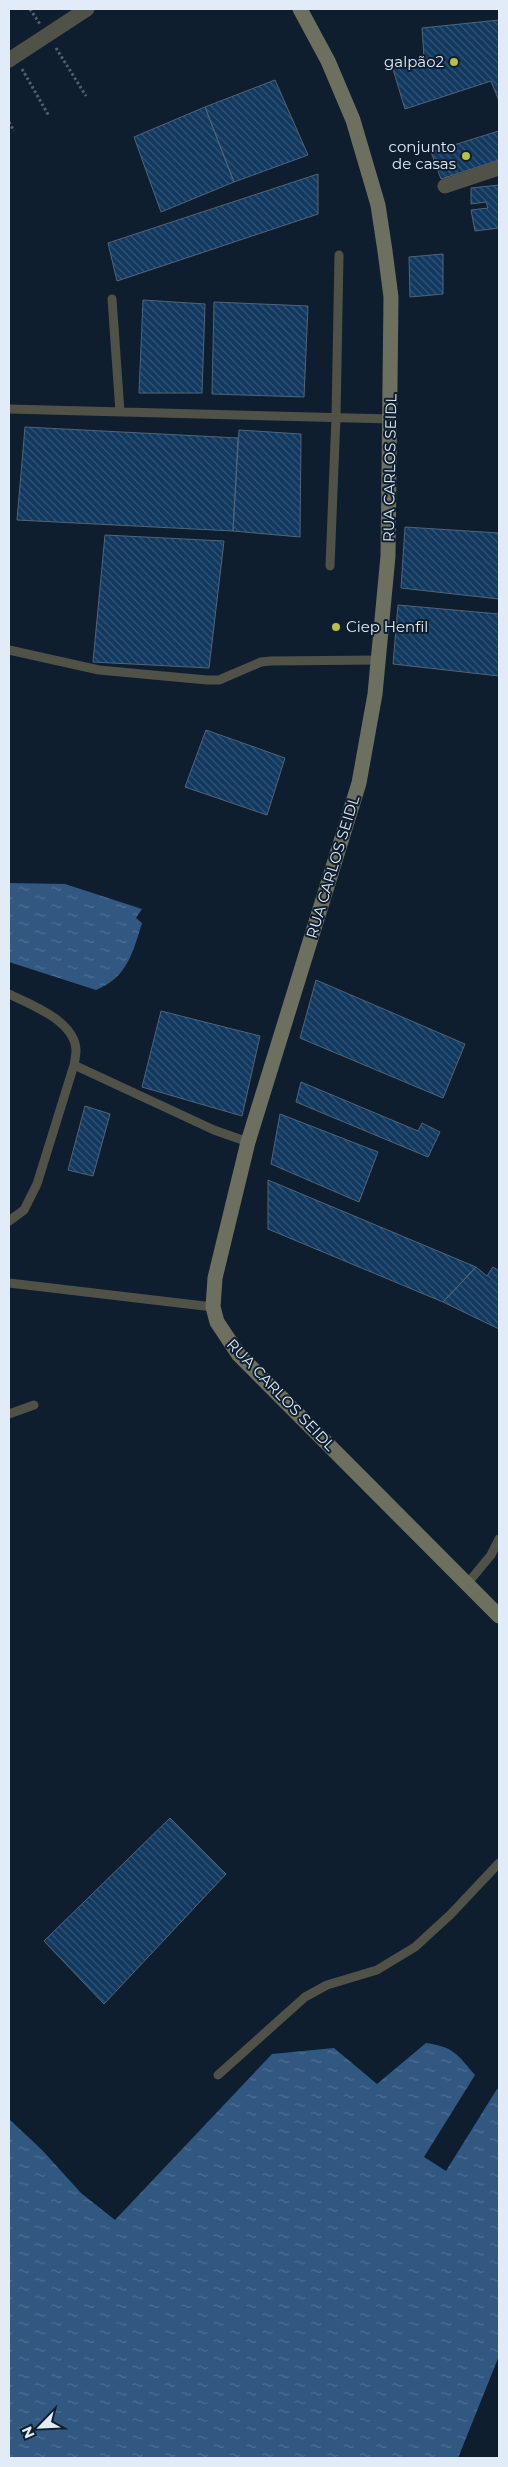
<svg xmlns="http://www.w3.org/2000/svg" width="508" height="2467" viewBox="0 0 508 2467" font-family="Montserrat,sans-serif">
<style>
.water{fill:url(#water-ripples)}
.building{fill:url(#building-back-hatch);stroke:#516478}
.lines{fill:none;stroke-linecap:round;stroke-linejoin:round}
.path{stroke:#515f6f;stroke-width:3;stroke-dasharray:2.5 2.5;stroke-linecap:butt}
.lane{stroke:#515247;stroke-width:9}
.street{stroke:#515247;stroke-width:15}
.secondary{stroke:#6e705f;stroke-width:15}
.poi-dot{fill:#b8c147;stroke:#0e1e2f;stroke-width:2}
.labels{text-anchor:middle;stroke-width:4;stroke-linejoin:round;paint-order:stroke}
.poi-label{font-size:15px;fill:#e2ecf8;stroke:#0e1e2f;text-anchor:end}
.street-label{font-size:15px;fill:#e2ecf8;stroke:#0e1e2f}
</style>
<defs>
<pattern id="water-ripples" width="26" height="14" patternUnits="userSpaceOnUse" patternTransform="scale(1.25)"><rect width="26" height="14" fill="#315881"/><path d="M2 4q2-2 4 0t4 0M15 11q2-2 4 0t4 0" fill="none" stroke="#4f7094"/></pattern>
<pattern id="building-back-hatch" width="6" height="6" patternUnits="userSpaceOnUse" patternTransform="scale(1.25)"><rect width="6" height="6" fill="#11395f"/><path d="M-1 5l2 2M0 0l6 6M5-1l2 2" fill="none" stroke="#335677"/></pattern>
</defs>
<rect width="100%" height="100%" fill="#0e1e2f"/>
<path class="water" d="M9 883 65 884 142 909 136 918 142 923C133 952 127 978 96 990L9 962Z
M426 2043C454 2047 457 2054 475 2075L424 2157 446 2171 497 2089 499 2090V2356L458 2458H9V2119L42 2150 81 2193 115 2220 272 2054 334 2048 377 2084Z"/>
<path class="building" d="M499 20V101L491 81 405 109 392 66 424 57 422 28Z
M275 80 308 155 234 182 205 107Z
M205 107 234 182 161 212 134 137Z
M499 131V160L441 179 431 152Z
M318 174V214L117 281 108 243Z
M499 185V228L475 231 471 210 488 208 486 202 471 204V188Z
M443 254V294L410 297 409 257Z
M143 300 205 304 202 393H139Z
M214 302 308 306 304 397 212 394Z
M25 427 238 438 233 531 17 520Z
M239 430 301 434 300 537 233 531Z
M405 527 499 533V599L401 588Z
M105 535 224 541 209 668 93 662Z
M398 605 499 614V676L393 664Z
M206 730 285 758 267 815 185 787Z
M316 980 465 1044 443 1098 300 1038Z
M161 1011 260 1036 242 1116 142 1087Z
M301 1082 418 1131 422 1123 440 1132 428 1157 296 1102Z
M85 1106 110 1114 93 1176 68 1170Z
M280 1114 378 1152 359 1202 271 1164Z
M268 1180 476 1267 443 1302 268 1229Z
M476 1267 487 1276 493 1267 499 1271V1329L443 1302Z
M170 1818 226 1874 104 2004 44 1941Z"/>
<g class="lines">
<path class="path" d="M30 9 40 24
M56 48 86 96
M22 69 49 116
M9 122 14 131"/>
<path class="lane" d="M112 299 120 412
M9 409 391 419
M330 566 336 417 339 255
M9 650 99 670 207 680H219L261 662 271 661 378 660
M9 994C30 1004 75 1021 76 1050 76 1055 75 1060 74 1065L37 1184 24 1210 9 1221
M74 1065 214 1130 248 1142
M9 1283 213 1307
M9 1414 34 1405
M467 1584 491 1555 499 1539
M218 2075 305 1997 327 1985 377 1970 415 1947 450 1915 499 1863"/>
<path class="street" d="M9 60 87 9
M445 186 499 168"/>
<path class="secondary" d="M300 9 328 61 353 120 378 205 385 251 391 297 388 556 375 694 359 783 248 1142 215 1278 213 1307 217 1322 239 1355 499 1616"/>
</g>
<g class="poi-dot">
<circle cx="454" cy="62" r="5"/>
<circle cx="466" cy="156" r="5"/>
<circle cx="336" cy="627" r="5"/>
</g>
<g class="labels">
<g class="poi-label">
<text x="444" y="67">galpão2</text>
<text x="456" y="152">conjunto<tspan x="456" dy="17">de casas</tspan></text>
<text x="346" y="632" text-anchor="start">Ciep Henfil</text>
</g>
<g class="street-label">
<text transform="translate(390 468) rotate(-89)" y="5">RUA CARLOS SEIDL</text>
<text transform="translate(333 867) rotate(-73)" y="5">RUA CARLOS SEIDL</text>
<text transform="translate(281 1395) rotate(46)" y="5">RUA CARLOS SEIDL</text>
</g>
</g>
<rect width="508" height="2467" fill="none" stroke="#e2ecf8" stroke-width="20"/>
<g transform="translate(40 2427) rotate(246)" stroke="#0e1e2f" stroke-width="4" paint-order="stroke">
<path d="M0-4L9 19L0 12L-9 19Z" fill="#e2ecf8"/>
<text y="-8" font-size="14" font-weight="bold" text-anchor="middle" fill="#e2ecf8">N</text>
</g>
</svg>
